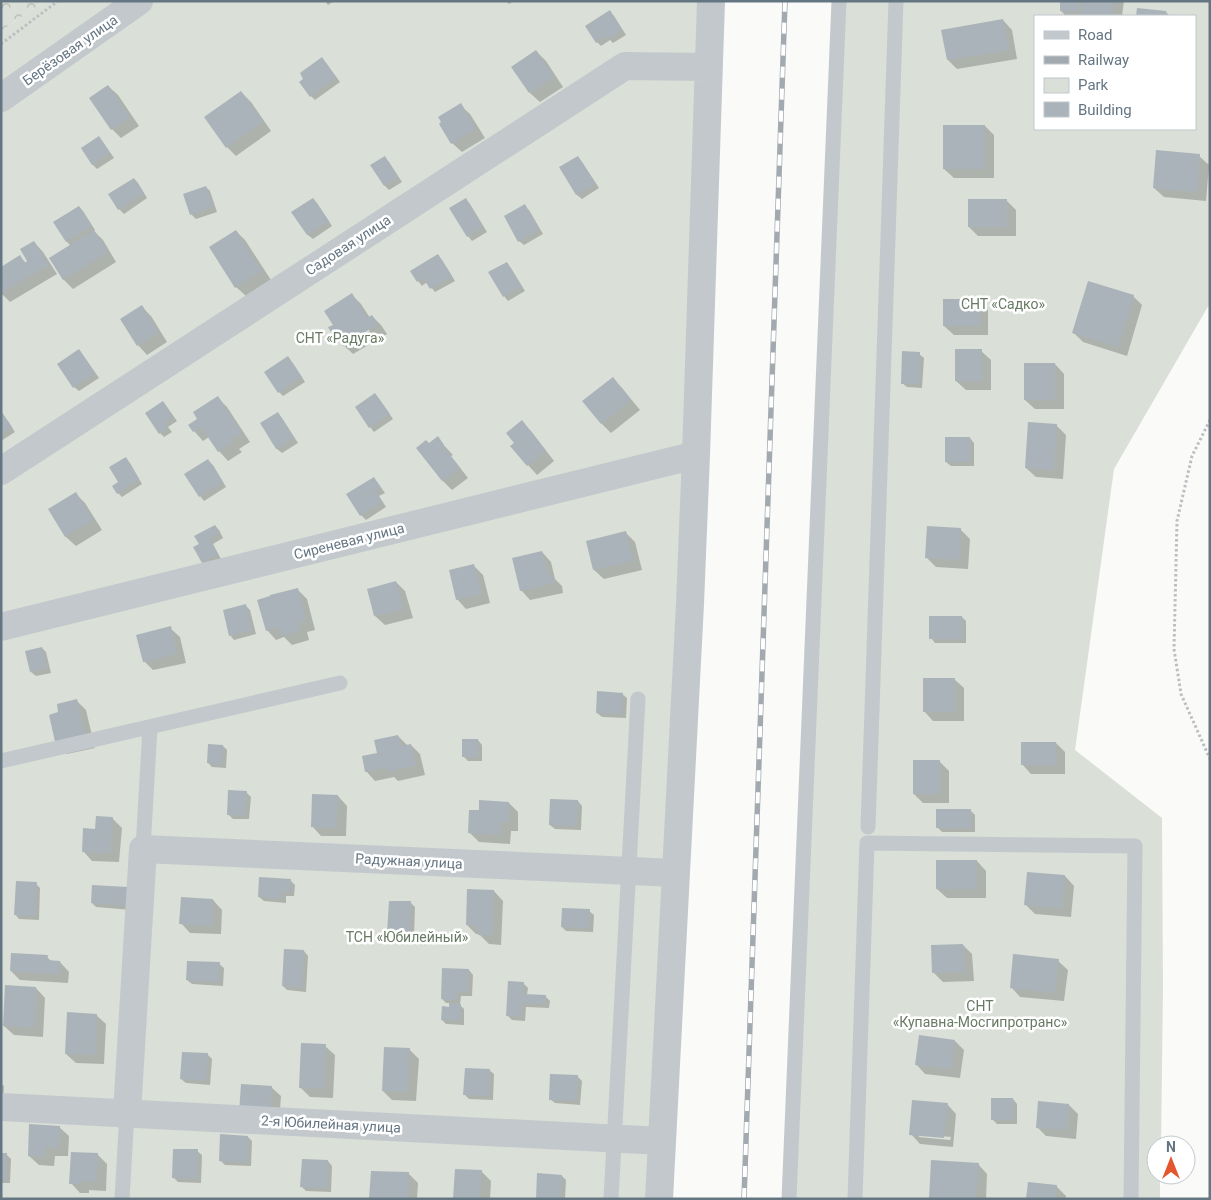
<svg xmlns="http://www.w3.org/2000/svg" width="1211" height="1200" viewBox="0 0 1211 1200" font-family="Roboto,sans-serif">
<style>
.green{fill:#dadfd7;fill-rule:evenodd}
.forest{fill:url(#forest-crowns)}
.shadow{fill:#0003;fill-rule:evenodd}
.building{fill:#aab3b9}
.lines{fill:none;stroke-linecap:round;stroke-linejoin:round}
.path{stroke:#bbbfc2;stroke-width:3;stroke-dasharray:2.5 2.5;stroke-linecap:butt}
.lane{stroke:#c3c8cc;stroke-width:15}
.street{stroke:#c3c8cc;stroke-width:28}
.rail-casing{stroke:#a2aab0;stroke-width:5.5}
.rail{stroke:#fff;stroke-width:4;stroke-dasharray:11;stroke-linecap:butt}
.labels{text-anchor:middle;stroke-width:5;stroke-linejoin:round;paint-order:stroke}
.street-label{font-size:14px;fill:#657683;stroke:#fff}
.park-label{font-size:14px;fill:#687a64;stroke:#fff}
</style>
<defs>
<pattern id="forest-crowns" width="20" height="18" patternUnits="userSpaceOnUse" patternTransform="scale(1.25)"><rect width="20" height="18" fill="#dadfd7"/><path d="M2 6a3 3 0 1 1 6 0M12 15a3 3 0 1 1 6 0" fill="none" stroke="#b4b9b4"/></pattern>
</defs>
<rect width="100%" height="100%" fill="#fafaf8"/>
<path class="green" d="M45 1H711L659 1199H1V31Z
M837 1H1210V303L1114 469 1075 750 1162 818 1163 988 1161 1145H1156V1175H1160V1199H789ZM1035 16H1195V129H1035Z"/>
<path class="forest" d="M1 1H45L1 31Z"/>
<path class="shadow" d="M325 1H334L328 5Z
M506 1H514L509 4Z
M1061 1H1124L1122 16H1081L1065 15 1061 11Z
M1138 9 1166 12 1170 16H1138Z
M610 12 614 16 626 35 613 43 610 40 601 46 597 42Z
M1003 20 1012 30 1017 59 957 69 948 60 943 31Z
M536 51 546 61 563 87 540 102 530 93 513 67Z
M326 63 340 82 315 100 311 96Z
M108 86 118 95 139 126 121 138 112 129Z
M241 92 251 102 271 131 236 156 227 147Z
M460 105 470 114 485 138 462 152 452 143Z
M985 126 994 135V178H954L944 169Z
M1062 129H1078V130H1063Z
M99 138 103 142 114 158 97 169 93 165 82 149Z
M1199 156 1209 165 1206 201 1164 197 1154 188Z
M384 157 389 162 402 182 389 190 385 186 372 165Z
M578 157 582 162 599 188 582 199 577 195 561 168Z
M134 179 138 183 147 198 124 214 119 209 110 195Z
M206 187 210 191 217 212 196 219 191 214Z
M313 199 317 203 332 226 313 239 308 235 293 212Z
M466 200 470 204 487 232 472 241 468 236Z
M1006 200 1016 210V236H978L969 227Z
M524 206 529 210 543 234 524 245 519 241Z
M79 207 83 211 95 230 94 231 103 240 116 262 73 289 64 280 51 258 71 246 67 242 55 223Z
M236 231 245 240 271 280 246 296 236 287Z
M34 242 43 252 57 274 10 302 1 293V268L20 257 26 263 29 262Z
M438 256 442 260 455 281 435 292 427 282 422 286 418 281Z
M507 263 511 268 525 291 508 301 504 296Z
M352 295 361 304 370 318 372 316 381 325 387 334 353 354 336 338 334 325ZM368 329 370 331 345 346 343 344Z
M1133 296 1142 305 1127 356 1083 342 1074 333Z
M979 300 988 310V335H954L944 326Z
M142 307 151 316 167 342 147 355 138 345Z
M79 350 83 355 99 378 79 391 74 387Z
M981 351 991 360V390H966L956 381Z
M919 354 924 358 922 388 907 387 902 383Z
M292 362 305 382 283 396 279 392Z
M1055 364 1064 374V409H1035L1025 400Z
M613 379 622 388 640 410 611 433 602 424 584 402Z
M375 394 379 399 393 419 374 432 370 427Z
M218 398 227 407 250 442 239 449 242 452 228 461 219 451 209 437 203 441 194 431 199 419Z
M163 403 167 407 177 421 168 427 172 432 164 437 160 433Z
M1 411 15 432 1 441Z
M278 414 282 418 298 443 282 453 277 449 262 424Z
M522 422 531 431 554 461 537 475 528 465 516 443Z
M1056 425 1066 435 1063 479 1036 477 1026 468Z
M437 438 453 455 451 456 468 478 452 490 443 481 417 448 429 444Z
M970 438 974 443V466H951L946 462Z
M126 459 130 463 142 484 122 497 118 493Z
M208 461 213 465 226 487 204 501 200 496Z
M374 479 378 483 385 493 379 496 386 507 366 520 361 515 348 495Z
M76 494 85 503 102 530 76 546 66 537 50 510Z
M215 526 219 530 223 538 213 544 221 559 207 567 203 563 200 545Z
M960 529 970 539 968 569 936 567 927 558Z
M626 533 635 542 642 570 604 579 594 570 588 542Z
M542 552 551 562 555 579 562 586 563 593 530 600 521 590Z
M474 566 483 575 490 603 466 609 457 599Z
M396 582 405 591 413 618 385 625 375 616Z
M297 589 307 599 315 630 307 632 309 640 292 645 284 637 276 640 267 630Z
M245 605 250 610 256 634 234 640 230 635Z
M962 617 966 621V643H935L931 638Z
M170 628 180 637 186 663 153 670 144 661Z
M42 648 46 652 51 673 36 676 31 672Z
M954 679 964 688V721H933L924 711Z
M622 694 627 698 626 718 602 717 597 713Z
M76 700 86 710 95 748 67 754 57 745 60 713Z
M398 736 408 746 411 745 420 754 425 775 398 781 394 777 375 781 366 771 378 754Z
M478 740 482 745V761H468L463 756Z
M1056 743 1065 752V774H1031L1022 764Z
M223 746 227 750 226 768 212 767 208 763Z
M939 761 949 771V803H923L914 794Z
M246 792 251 797 249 819H233L228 814Z
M338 796 347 806 346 836H321L312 826Z
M578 801 582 806 581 830 555 829 550 825Z
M509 803 518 812V831H511L510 844 479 842 470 833 480 811Z
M971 811 975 815V832H942L937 827Z
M112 818 122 828 119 862 92 861 83 851 96 830Z
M977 861 986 871V898H947L937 889Z
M1065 876 1074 886 1071 917 1035 914 1025 904Z
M290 880 295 885 294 896H286V903L264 901 259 897Z
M36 884 40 888 39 920 19 919 15 914Z
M128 888 131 910 96 907 92 903Z
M494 891 503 901 501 945 489 944 479 934H476L467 925Z
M213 900 222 910 221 934 190 933 181 923Z
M411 903 415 907 414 937H393L389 932Z
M589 911 594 915 593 932 566 931 562 927Z
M963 945 972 954 974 981 943 982 934 973Z
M304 951 308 956 306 992 287 990 283 986Z
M47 957 52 962H60L69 972 68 983 20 980 11 971Z
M1058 961 1068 970 1064 1001 1020 997 1011 987Z
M219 964 224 968 223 986 192 984 187 980Z
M469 970 473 975 472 996H461L460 1005 464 1009V1025L446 1024 442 1020 450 1008V1003H446L442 999Z
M523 983 528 988 527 995 545 996 550 1001 549 1008 526 1007 525 1021 512 1020 508 1016Z
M36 988 45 998 43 1037 14 1035 4 1026Z
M96 1015 106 1024 104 1064 76 1063 66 1054Z
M955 1041 964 1050 960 1078 925 1074 916 1064Z
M325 1046 335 1055 333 1098 310 1097 300 1087Z
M409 1049 419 1059 416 1101 392 1100 383 1091Z
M207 1054 212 1059 210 1085 186 1083 181 1079Z
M489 1070 494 1074 493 1100 469 1099 465 1095Z
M577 1076 582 1081 580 1105 555 1103 550 1099Z
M1 1083 4 1086 3 1102H1Z
M271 1087 281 1096 279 1123 250 1122Z
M1013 1099 1017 1104V1124H997L993 1120Z
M947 1104 956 1114 953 1147 920 1144 911 1134ZM919 1134 951 1137 950 1140 919 1137Z
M1069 1105 1078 1114 1076 1139 1046 1136 1037 1127Z
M59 1127 69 1136 68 1156H55L54 1166 39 1165 29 1156Z
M248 1137 252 1141 251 1166 225 1165 220 1160Z
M197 1151 202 1155 201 1183 178 1182 173 1177Z
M1 1154 7 1155 11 1159 10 1183H1Z
M97 1154 107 1164 106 1191 89 1190V1193H80L71 1183Z
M328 1161 332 1166 331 1192 306 1191 302 1187Z
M978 1164 987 1174 986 1199H930Z
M481 1171 491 1181 490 1199H454Z
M409 1174 418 1183 417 1199H371Z
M562 1176 566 1180 565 1199H537Z
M1056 1186 1066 1196V1199H1028Z"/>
<path class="building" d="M1060 1H1079L1078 12 1060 11Z
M1082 1H1114L1112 16H1080Z
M1137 8 1166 11V16H1136Z
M610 10 622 30 608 40 606 36 596 43 585 26Z
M1003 19 1009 50 947 60 941 30Z
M536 50 554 77 529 93 511 67Z
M322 57 336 77 310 97 299 82 303 79 300 73Z
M108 85 130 117 111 130 89 98Z
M241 91 263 121 226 148 204 117Z
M461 103 476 128 451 144 439 124 441 122 438 117Z
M943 125H985V169H943Z
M99 136 110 153 92 165 81 148Z
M1156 150 1200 154 1197 192 1153 188Z
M385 156 398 178 384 186 370 165Z
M578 156 596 184 576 195 559 167Z
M134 178 144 193 118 210 108 194Z
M206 186 214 207 190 215 183 194Z
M313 198 329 221 307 235 291 212Z
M466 198 483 227 467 237 449 208Z
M968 199H1007V227H968Z
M525 204 539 230 518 242 504 216Z
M79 206 92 226 66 242 53 222Z
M94 230 108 252 63 280 49 258Z
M236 230 262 271 235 288 209 247Z
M34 241 49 265 1 293V267L20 255 25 263 27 261 20 249Z
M438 254 452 276 430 289 423 278 417 282 410 271Z
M507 262 521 287 503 297 488 272Z
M1088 281 1134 295 1118 347 1072 333Z
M352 293 367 318 372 315 378 324 343 346 337 337 335 339 328 327 333 325 324 311Z
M943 299H980V326H943Z
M142 305 159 332 137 346 120 319Z
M79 349 95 373 73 388 57 364Z
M955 349H982V381H955Z
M902 351 920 352 919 384H901Z
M288 356 302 377 278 393 264 372Z
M1024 363H1055V400H1024Z
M613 377 631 400 601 424 582 401Z
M375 393 390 414 369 428 355 407Z
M218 396 242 432 231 439 233 442 218 452 201 427 193 432 188 425 197 419 193 412Z
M163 401 173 416 165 422 168 428 159 434 145 413Z
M1 411 12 427 1 434Z
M278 412 294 438 276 449 260 423Z
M522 420 546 451 527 466 510 446 514 443 506 433Z
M1028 422 1057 424 1054 470 1025 468Z
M438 436 444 445 443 446 460 468 442 481 416 448 426 440 429 443Z
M945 437H970V462H945Z
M126 457 139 479 117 494 112 486 118 482 109 467Z
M208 459 223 482 199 497 184 474Z
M374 477 381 488 376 492 382 502 360 516 346 494Z
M76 492 93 520 65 537 48 509Z
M215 525 220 533 209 539 218 554 202 563 193 547 199 544 194 536Z
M927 526 961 528 959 560 925 558Z
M626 531 633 561 593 570 586 541Z
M542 551 548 576 553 575 555 583 520 591 512 558Z
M474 564 482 594 456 600 449 570Z
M396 581 404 609 374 616 367 589Z
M298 588 306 621 298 623 300 631 281 636 279 627 266 631 257 600 270 596V595Z
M246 604 252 630 229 636 223 610Z
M929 616H962V639H929Z
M171 626 177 654 143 662 136 635Z
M42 647 47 668 30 672 25 651Z
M923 678H955V712H923Z
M597 691 623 693 622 714 596 713Z
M77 699 86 739 56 746 49 715 58 712 57 704Z
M398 735 401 746 411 744 416 766 388 772 387 767 365 772 362 756 377 753 374 740Z
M462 739H478V757H462Z
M1021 742H1056V765H1021Z
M208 744 223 745 222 764 207 763Z
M913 760H940V794H913Z
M228 790 247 791 245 816 227 815Z
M312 794 338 795 337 828 311 827Z
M550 799 578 800 577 826 549 825Z
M479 800 509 802V822H502L501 835 468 833 469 810H479Z
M936 809H971V828H936Z
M96 816 113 817 110 853 82 852 83 828 95 829Z
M936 860H977V889H936Z
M1027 872 1065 875 1062 908 1024 905Z
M259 877 291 879 290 892H282V899L258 897Z
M16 881 37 882 35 916 14 915Z
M92 885 128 887 127 906 91 903Z
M467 889 494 890 492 936 478 935V926L466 925Z
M181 897 213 899 212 926 179 924Z
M389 901H411L410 934 387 933Z
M562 908 590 909 589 929 561 927Z
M963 944 965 972 932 973 931 945Z
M284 949 304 950 302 988 282 986Z
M11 953 48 955 47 960 60 961 59 974 10 971Z
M1013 954 1059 959 1055 993 1010 988Z
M187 961 220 962 219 982 186 980Z
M442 968 469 969 468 992H457L456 1000 441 999Z
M508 981 524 982 523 994 546 995 545 1004 522 1003 521 1017 506 1016Z
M5 985 36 987 34 1028 3 1026Z
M449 1003 461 1004 460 1021 441 1020 442 1006 449 1007Z
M67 1012 97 1014 95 1055 65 1054Z
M919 1035 955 1040 951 1069 915 1065Z
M301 1043 326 1044 324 1089 299 1088Z
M384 1047 410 1048 407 1092 382 1091Z
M182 1052 208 1053 206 1081 180 1079Z
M465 1068 490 1069 489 1096 463 1095Z
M550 1074 578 1075 577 1101 549 1100Z
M241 1084 272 1086 270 1115 239 1113Z
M991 1098H1013V1120H991Z
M912 1100 948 1103 944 1138 909 1135Z
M1038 1101 1069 1104 1067 1130 1036 1128Z
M29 1124 60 1126 59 1148 46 1147 45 1157 28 1156Z
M220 1134 248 1136 247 1163 219 1161Z
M173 1149H198L197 1179 172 1178Z
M71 1152 98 1153 97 1182 80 1181V1184H69Z
M1 1153H7L6 1179H1Z
M302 1159 328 1160 327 1188 300 1187Z
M931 1160 979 1163 976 1199H929Z
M455 1169 482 1170 480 1199H453Z
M371 1171 409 1172 408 1199H369Z
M537 1173 562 1175 561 1199H536Z
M1028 1182 1057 1185 1056 1199H1026Z"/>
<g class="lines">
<path class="path" d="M1 44 58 1
M1210 420 1192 456 1177 521 1174 649 1181 694 1210 759"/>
<path class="lane" d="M1 761 340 683
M868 827 896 1
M143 849 150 727
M122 1199 127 1113
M611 1199 638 699
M789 1199 839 1
M855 1199 867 843 1135 846 1131 1199"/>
<path class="street" d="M1 98 139 1
M1 471 625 66 709 67
M1 627 696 455
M1 1107 662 1141
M127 1113 143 849 676 873
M659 1199 690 604 696 455 711 1"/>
<g class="rail-casing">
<path id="rail" d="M744 1199 785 1"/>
</g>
<use href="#rail" class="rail"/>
</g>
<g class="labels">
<g class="street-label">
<text transform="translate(70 50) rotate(-35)" y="5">Берёзовая улица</text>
<text transform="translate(348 245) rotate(-33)" y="5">Садовая улица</text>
<text transform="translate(349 541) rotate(-14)" y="5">Сиреневая улица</text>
<text transform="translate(409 861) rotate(3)" y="5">Радужная улица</text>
<text transform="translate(331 1124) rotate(3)" y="5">2-я Юбилейная улица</text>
</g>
<g class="park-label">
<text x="1003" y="309">СНТ «Садко»</text>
<text x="340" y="343">СНТ «Радуга»</text>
<text x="407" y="942">ТСН «Юбилейный»</text>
<text x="980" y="1011">СНТ<tspan x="980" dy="16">«Купавна-Мосгипротранс»</tspan></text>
</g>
</g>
<rect width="1211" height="1200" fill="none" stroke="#657683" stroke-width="5"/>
<rect x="1034" y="15" width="162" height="115" fill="#ffffff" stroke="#c1c8cd"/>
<rect x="1044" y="31" width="25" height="8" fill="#c3c8cc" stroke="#c1c8cd"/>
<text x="1078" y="40" font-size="15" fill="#657683">Road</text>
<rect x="1044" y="56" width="25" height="8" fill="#a2aab0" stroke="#c1c8cd"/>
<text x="1078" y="65" font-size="15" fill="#657683">Railway</text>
<rect x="1044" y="78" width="25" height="15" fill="#dadfd7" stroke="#c1c8cd"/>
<text x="1078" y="90" font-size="15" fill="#657683">Park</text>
<rect x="1044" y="102" width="25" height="15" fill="#aab3b9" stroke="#c1c8cd"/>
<text x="1078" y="115" font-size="15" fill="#657683">Building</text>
<g transform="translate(1171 1160)"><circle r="24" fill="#ffffff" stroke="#c1c8cd"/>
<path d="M0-4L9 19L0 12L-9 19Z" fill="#e4572e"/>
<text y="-8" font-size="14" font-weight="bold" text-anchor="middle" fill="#657683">N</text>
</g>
</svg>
